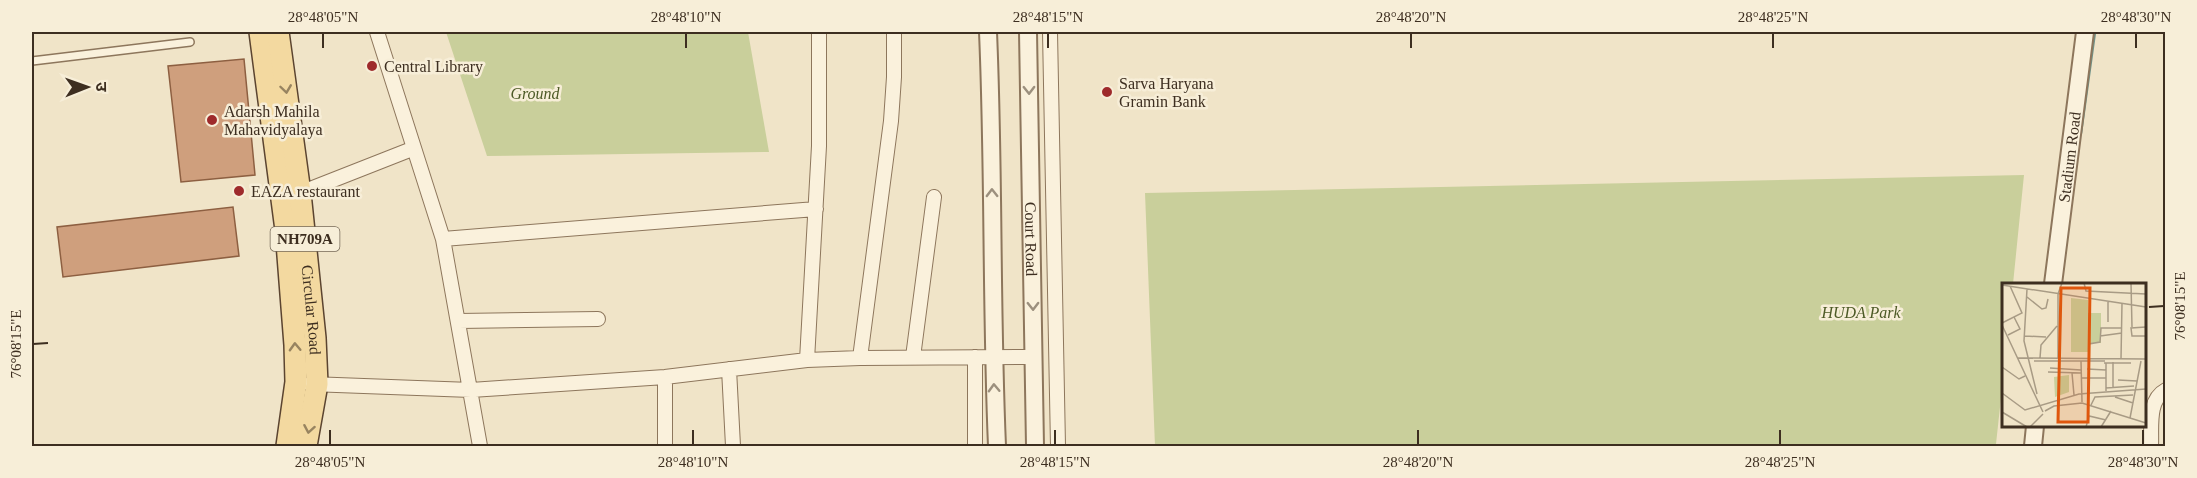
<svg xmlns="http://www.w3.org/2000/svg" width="2197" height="478" viewBox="0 0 2197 478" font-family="'Times New Roman','Noto Sans Devanagari',serif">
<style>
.green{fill:#c9cf9b}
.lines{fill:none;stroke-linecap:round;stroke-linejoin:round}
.stream{stroke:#6f938a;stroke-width:4.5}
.building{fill:#cf9f7d;stroke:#8d5f41;stroke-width:1.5}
.service-casing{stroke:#8d765c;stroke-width:10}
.minor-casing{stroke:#8d765c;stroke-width:16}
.tertiary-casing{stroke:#8d765c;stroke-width:20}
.primary-casing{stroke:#5b4430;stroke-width:24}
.service{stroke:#faf1dc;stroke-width:7}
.minor{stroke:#faf1dc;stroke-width:14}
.tertiary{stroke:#faf1dc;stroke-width:16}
.primary{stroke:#f3d9a0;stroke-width:21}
.oneway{stroke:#988460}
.oneway2{stroke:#9c907e}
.ticks{fill:none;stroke:#3d2e20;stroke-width:2}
.poi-dot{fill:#9e2a2b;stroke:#f7eed8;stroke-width:2}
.labels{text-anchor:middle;stroke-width:5;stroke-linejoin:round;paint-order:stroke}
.shield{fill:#f7eed8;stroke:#756857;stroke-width:1.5}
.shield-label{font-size:15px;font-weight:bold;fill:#3d2e20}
.poi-label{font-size:16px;fill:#3d2e20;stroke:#f7eed8;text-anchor:start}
.park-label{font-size:16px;font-style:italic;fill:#4d5a26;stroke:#f7eed8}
.street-label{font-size:16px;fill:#3d2e20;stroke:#f7eed8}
.inset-road{fill:none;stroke:#a89b85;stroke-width:1.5}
.view{fill:#df570d;fill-opacity:0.15;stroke:#df570d;stroke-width:3}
.inset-edge{fill:none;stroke:#3d2e20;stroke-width:3}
.neatline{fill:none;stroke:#3d2e20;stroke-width:2}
.ticks-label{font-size:15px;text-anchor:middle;fill:#3d2e20}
</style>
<rect width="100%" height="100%" fill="#f0e4c8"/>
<path class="green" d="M446 32H748L769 152 487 156Z
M2024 175 2013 284H2004V370L1996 444 1889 446H1155L1145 193Z"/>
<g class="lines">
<path class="stream" d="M2080 133 2094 32"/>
</g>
<path class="building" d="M244 59 255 175 181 182 168 66Z
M233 207 239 256 63 277 57 227Z"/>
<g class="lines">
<g class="service-casing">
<path id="service" d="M32 61 190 42"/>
</g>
<g class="minor-casing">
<path id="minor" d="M377 32 443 239 480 446
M1050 32 1058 446
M300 193 412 149
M443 239 816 209
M459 321 598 319
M913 357 934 197
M975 357V446
M860 358 891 121 894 77V32
M807 360 819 146V32
M729 369 733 446
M310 384 471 390 665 377 807 360 860 358 1034 357
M665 446V377
M2151 446C2152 428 2147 400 2166 390"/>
</g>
<g class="tertiary-casing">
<g id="tertiary">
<path d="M988 32C994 170 991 308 997 446"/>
<path id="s1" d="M1028 32 1035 446"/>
<path id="s2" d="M2053 284 2085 32"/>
<path d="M2033 446 2035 426"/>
</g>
</g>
<g class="primary-casing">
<g id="primary">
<path d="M260 32 286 230 295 345 296 382 287 446"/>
<path id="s3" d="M278 32 300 193 315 338 317 384 306 446"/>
</g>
</g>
<use href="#service" class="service"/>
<use href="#minor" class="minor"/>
<use href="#tertiary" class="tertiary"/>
<use href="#primary" class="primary"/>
</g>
<defs><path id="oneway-chevron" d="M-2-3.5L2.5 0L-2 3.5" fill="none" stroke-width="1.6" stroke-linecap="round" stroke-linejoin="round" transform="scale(1.5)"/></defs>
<g class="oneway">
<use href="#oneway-chevron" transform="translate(286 89) rotate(82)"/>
<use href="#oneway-chevron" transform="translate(295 347) rotate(-92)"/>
<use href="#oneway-chevron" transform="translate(309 429) rotate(100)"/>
</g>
<g class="oneway2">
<use href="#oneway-chevron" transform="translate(1029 90) rotate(89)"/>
<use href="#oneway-chevron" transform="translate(992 193) rotate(-91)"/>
<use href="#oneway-chevron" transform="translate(1033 306) rotate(89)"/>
<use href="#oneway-chevron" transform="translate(994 388) rotate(-92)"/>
</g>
<path class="ticks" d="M323 33V48M686 33V48M1048 33V48M1411 33V48M1773 33V48M2136 33V48M2149 307 2164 306M33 344 48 343M330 430V445M693 430V445M1055 430V445M1418 430V445M1780 430V445M2143 430V445"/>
<g class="poi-dot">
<circle cx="372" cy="66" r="6"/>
<circle cx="1107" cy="92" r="6"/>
<circle cx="212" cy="120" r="6"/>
<circle cx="239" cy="191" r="6"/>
</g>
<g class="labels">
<rect class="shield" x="270.5" y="227" width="69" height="24" rx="4.5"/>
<g class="shield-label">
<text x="305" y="244">NH709A</text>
</g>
<g class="poi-label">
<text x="384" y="72">Central Library</text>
<text x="1119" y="89">Sarva Haryana<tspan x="1119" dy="18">Gramin Bank</tspan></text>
<text x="224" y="117">Adarsh Mahila<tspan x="224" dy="18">Mahavidyalaya</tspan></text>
<text x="251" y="197">EAZA restaurant</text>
</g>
<g class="park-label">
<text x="535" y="99">Ground</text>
<text x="1861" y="318">HUDA Park</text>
</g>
<g class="street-label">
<text dy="6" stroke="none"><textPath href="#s2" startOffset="128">Stadium Road</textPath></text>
<text dy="6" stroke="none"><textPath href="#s1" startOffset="207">Court Road</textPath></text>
<text dy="6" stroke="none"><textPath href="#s3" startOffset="280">Circular Road</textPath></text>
</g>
</g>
<g transform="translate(2002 283)">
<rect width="144" height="144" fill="#f0e4c8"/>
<path d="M69 15 86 17V30H99V60H88V69H69ZM67 92V109L53 114 52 94Z" fill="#c9cf9b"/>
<path class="inset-road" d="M82 0 84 8 144 11M129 0 130 44M0 2 144 24M25 6 22 58 35 111M25 14 40 26 44 25 46 16M106 18V39M0 40 20 30 8 3M0 42 41 129M144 44 129 45 130 53H144M6 52 18 46 12 34M22 53 44 54M98 53 120 50M16 75 144 76M38 75 39 62 55 43M56 76V11L60 0M119 76 120 20M87 77V61L98 59 99 45H120M32 78H103M79 78 80 119M102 80H129M0 84 17 96 23 93M48 85 79 87M85 86 104 87M46 89 79 90M70 90 72 112M80 95H104M116 97 135 98M111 104V79M104 105 132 103M104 108V80M0 110 23 127 77 111 144 106M113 114 131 120M89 122 93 114 131 112M43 128 52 123 80 120 144 140M0 129 25 144M128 135 139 78M28 144 41 131M84 144 87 133 104 137M99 144 109 128"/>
<path class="view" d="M59 5H88L86 139H56Z"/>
<rect width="144" height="144" class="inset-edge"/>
</g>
<rect width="2197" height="478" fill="none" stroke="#f7eed8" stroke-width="66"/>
<g transform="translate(87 87) rotate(89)" stroke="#f7eed8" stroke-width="4.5" paint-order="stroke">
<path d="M0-4.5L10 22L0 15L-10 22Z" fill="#3d2e20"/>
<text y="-9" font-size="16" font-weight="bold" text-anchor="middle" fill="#3d2e20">उ</text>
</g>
<rect x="33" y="33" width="2131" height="412" class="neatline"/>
<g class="ticks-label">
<text x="323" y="22">28°48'05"N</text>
<text x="686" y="22">28°48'10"N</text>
<text x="1048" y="22">28°48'15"N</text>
<text x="1411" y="22">28°48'20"N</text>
<text x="1773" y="22">28°48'25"N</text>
<text x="2136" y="22">28°48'30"N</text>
<text transform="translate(2180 306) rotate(-90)" y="5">76°08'15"E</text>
<text transform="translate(16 344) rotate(-90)" y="5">76°08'15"E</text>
<text x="330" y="467">28°48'05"N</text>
<text x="693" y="467">28°48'10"N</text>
<text x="1055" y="467">28°48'15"N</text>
<text x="1418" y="467">28°48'20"N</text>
<text x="1780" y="467">28°48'25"N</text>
<text x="2143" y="467">28°48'30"N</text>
</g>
</svg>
